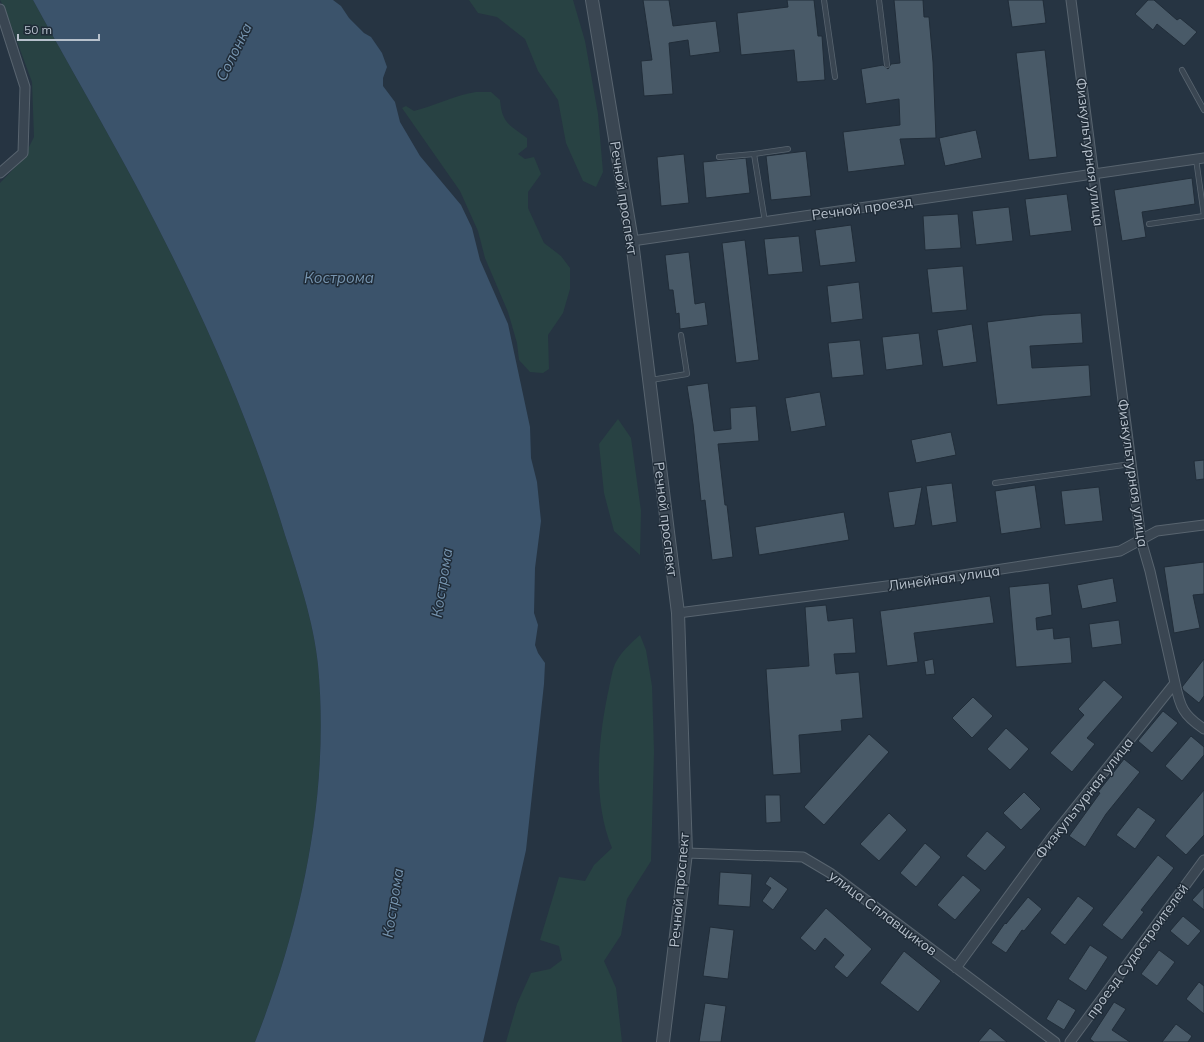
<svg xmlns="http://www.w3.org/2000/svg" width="1204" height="1042" viewBox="0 0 1204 1042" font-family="Mulish,sans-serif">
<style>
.green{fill:#284243}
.water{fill:#3b536b}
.building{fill:#495a68;stroke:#212d39}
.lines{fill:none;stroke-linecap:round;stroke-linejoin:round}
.service-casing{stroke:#58646f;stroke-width:6}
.minor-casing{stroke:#58646f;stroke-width:11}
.tertiary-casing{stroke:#58646f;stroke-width:14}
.service{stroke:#3a4652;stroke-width:4.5}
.minor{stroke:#3a4652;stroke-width:9}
.tertiary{stroke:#3a4652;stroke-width:12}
.labels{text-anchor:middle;stroke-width:3;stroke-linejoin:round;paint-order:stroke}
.street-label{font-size:14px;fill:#b7c1cc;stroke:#1f2b37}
.water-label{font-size:15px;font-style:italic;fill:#7694af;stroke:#1f2b37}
</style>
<rect width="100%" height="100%" fill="#263442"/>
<path class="green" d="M0 0H33C68 64 105 127 139 191 197 301 249 415 285 535 298 575 314 623 318 665 330 793 302 923 255 1042H0V183L23 159 34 137 32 82 5 9Z
M469 0H573L585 41 598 114 603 172 596 187 583 181 566 143 558 100 538 71 525 39 497 17 478 13Z
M476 92H491L500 100C502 124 510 125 527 138V147L518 154 525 159 534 157 541 174 528 192V208L544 243 561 256 570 268V289L563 313 548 335 549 369 543 373 530 372 519 360 517 343 508 312 485 258 478 231 460 191 402 108 406 106 414 111C435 106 455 95 476 92Z
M618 419 631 438 641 511 640 555 614 531 604 493 599 444Z
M640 635 646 650 652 686 654 752 651 861 627 899 621 935 604 961 616 988 622 1042H506L517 1004 531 973 550 969 562 960 559 946 540 940 559 877 585 881 594 865 612 848C592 799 598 739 609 688 611 680 612 669 616 662 622 651 631 643 640 635Z"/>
<path class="water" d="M33 0H333L341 6 349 18 364 33 371 37 382 53 387 67 383 78V86L395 102 400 122 420 156 461 205 472 228 480 260 508 324 530 427 531 458 537 482 541 521 535 568 534 613 538 625 535 645 538 653 545 663 544 684 526 850 483 1042H255C302 923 330 793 318 665 314 623 298 575 285 535 249 415 197 301 139 191 105 127 68 64 33 0Z"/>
<path class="building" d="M643 0H669L673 26 716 21 720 52 690 56 688 40 669 43 673 94 644 96 641 61 652 60Z
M787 0H814L818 36H822L825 80 797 82 794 50 741 55 737 13 788 7Z
M894 0H923L924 17H929L933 62 936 138 900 139 905 165 848 172 843 132 900 125 899 99 866 104 861 69 883 65 888 69 891 64 900 63Z
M1008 0H1043L1046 23 1012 27Z
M1148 0H1154L1177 20 1180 18 1197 32 1184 46 1157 24 1153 30 1135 14Z
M1045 50 1057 157 1029 160 1016 53Z
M976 130 982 158 945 166 939 138Z
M806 151 811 196 771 200 766 156Z
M684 154 689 203 661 206 657 157Z
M746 158 750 193 706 198 703 162Z
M1192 178 1195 204 1142 212 1146 237 1122 241 1114 190Z
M1067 194 1072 231 1030 236 1025 199Z
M1009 207 1013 241 976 245 972 211Z
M958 214 961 248 925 250 923 216Z
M851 225 856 262 820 266 815 230Z
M799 236 803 272 768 275 764 239Z
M745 240 759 360 736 363 722 243Z
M689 252 695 304 705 302 708 325 680 329 679 313 676 314 673 290H669L665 255Z
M963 266 967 310 932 313 927 269Z
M859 282 863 319 831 323 827 286Z
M1081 313 1083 343 1030 346 1032 368 1089 365 1091 396 997 405 987 322 1043 315Z
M972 324 977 362 943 367 937 330Z
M919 333 923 365 886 370 882 337Z
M860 340 864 375 832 378 828 343Z
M708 383 714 431 731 429 730 408 756 406 759 441 718 444 725 505H727L733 557 712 560 705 500 701 501 693 424 687 386Z
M820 392 826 426 791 432 785 398Z
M951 432 956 455 916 463 911 440Z
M1204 460V479L1196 480 1194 461Z
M952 483 957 522 932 526 926 486Z
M1035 485 1041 528 1001 534 995 491Z
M922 487 915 525 894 528 888 492Z
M1099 487 1103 521 1065 525 1061 491Z
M844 512 849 540 759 555 755 527Z
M1204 562V594L1193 595 1200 628 1174 633 1164 567Z
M1113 578 1117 602 1082 609 1077 585Z
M1049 583 1052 615 1036 618 1037 630 1053 628 1054 639 1070 637 1072 663 1016 667 1009 587Z
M990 596 994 623 914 633 918 662 887 666 880 611Z
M826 605 828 621 853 618 856 653 834 654 836 674 859 672 863 718 841 720 842 731 799 735 801 773 773 775 766 669 809 666 805 607Z
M1119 620 1122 644 1092 648 1089 624Z
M933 659 935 674 926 675 924 661Z
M1204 659V696L1199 703 1183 690 1182 687Z
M1104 680 1123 697 1087 738 1095 744 1072 772 1050 753 1084 715 1078 709Z
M973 697 993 716 972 738 952 718Z
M1163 711 1178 723 1152 753 1138 741Z
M1006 728 1029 749 1010 770 987 749Z
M869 734 889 752 824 825 804 807Z
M1191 736 1204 747V755L1182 781 1165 766Z
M1124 759 1140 772 1106 814 1085 847 1069 836 1100 793 1098 792Z
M1204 790V835L1186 855 1165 836Z
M1024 792 1041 809 1021 830 1003 813Z
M765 795H780L781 822 766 823Z
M1138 807 1156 820 1135 849 1116 835Z
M889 813 907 830 879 861 860 844Z
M987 831 1006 847 985 871 966 856Z
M925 843 941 857 916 887 900 873Z
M1158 855 1174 868 1141 910 1144 912 1122 940 1102 925Z
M720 872 752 874 750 907 718 905Z
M963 875 981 890 955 920 937 905Z
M770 876 788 889 773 910 762 901 771 888 765 884Z
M1204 887V910L1192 900Z
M1078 896 1094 908 1065 945 1050 933Z
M1028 897 1042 909 1024 931 1022 930 1006 953 991 943 1005 923 1006 924Z
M826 908 872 949 847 978 834 967 844 955 825 938 815 951 800 938Z
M1183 916 1201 931 1188 946 1170 931Z
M710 927 734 930 728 979 703 976Z
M1090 945 1108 957 1086 991 1068 979Z
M1159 950 1175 962 1157 986 1141 974Z
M904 951 941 981 918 1012 880 983Z
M1199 982 1204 986V1014L1186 999Z
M1058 999 1076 1010 1064 1030 1046 1019Z
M1114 1002 1126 1009 1112 1030 1130 1042H1094L1090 1039Z
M705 1003 726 1006 721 1042H699Z
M1176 1024 1192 1036 1188 1042H1162Z
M990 1028 1007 1042H978Z"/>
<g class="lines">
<g class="service-casing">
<path id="service" d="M824 0 835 77
M879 0 887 65
M1182 70 1204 110
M754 154 788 149
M719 157 754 154 765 222
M1149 224 1204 216 1196 159
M651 380 687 374 681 335
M995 483 1131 464"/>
</g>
<g class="minor-casing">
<path id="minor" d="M0 9 25 87 23 153 0 173
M632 241 1204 158
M678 613 910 583 1120 551 1157 531 1204 525
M1175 683C1180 707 1183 715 1204 729
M686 853 803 857 830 873 1055 1042
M956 968 1052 837 1175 683 1150 571 1141 540 1071 0
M1070 1042 1204 860"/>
</g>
<g class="tertiary-casing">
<path id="tertiary" d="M592 0 632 241 678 613 686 853 663 1042"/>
</g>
<use href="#service" class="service"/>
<use href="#minor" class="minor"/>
<use href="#tertiary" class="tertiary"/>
</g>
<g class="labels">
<g class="street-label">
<text transform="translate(1090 152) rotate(83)" y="5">Физкультурная улица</text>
<text transform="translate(624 198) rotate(81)" y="5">Речной проспект</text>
<text transform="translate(862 208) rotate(-8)" y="5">Речной проезд</text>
<text transform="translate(1133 473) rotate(82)" y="5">Физкультурная улица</text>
<text transform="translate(666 519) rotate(83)" y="5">Речной проспект</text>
<text transform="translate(944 578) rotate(-8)" y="5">Линейная улица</text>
<text transform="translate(1084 798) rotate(-52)" y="5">Физкультурная улица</text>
<text transform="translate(679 890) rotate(-85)" y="5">Речной проспект</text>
<text transform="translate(883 913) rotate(37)" y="5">улица Сплавщиков</text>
<text transform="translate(1137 951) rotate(-54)" y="5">проезд Судостроителей</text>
</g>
<g class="water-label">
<text transform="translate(234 52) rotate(-64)" y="5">Солонка</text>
<text x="339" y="283">Кострома</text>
<text transform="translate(442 583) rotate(-81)" y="5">Кострома</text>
<text transform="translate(393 903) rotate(-81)" y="5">Кострома</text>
</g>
</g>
<path d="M18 34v6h81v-6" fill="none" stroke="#b7c1cc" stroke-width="2"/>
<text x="24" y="34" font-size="12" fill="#b7c1cc" stroke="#1f2b37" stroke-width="3" paint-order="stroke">50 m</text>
</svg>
